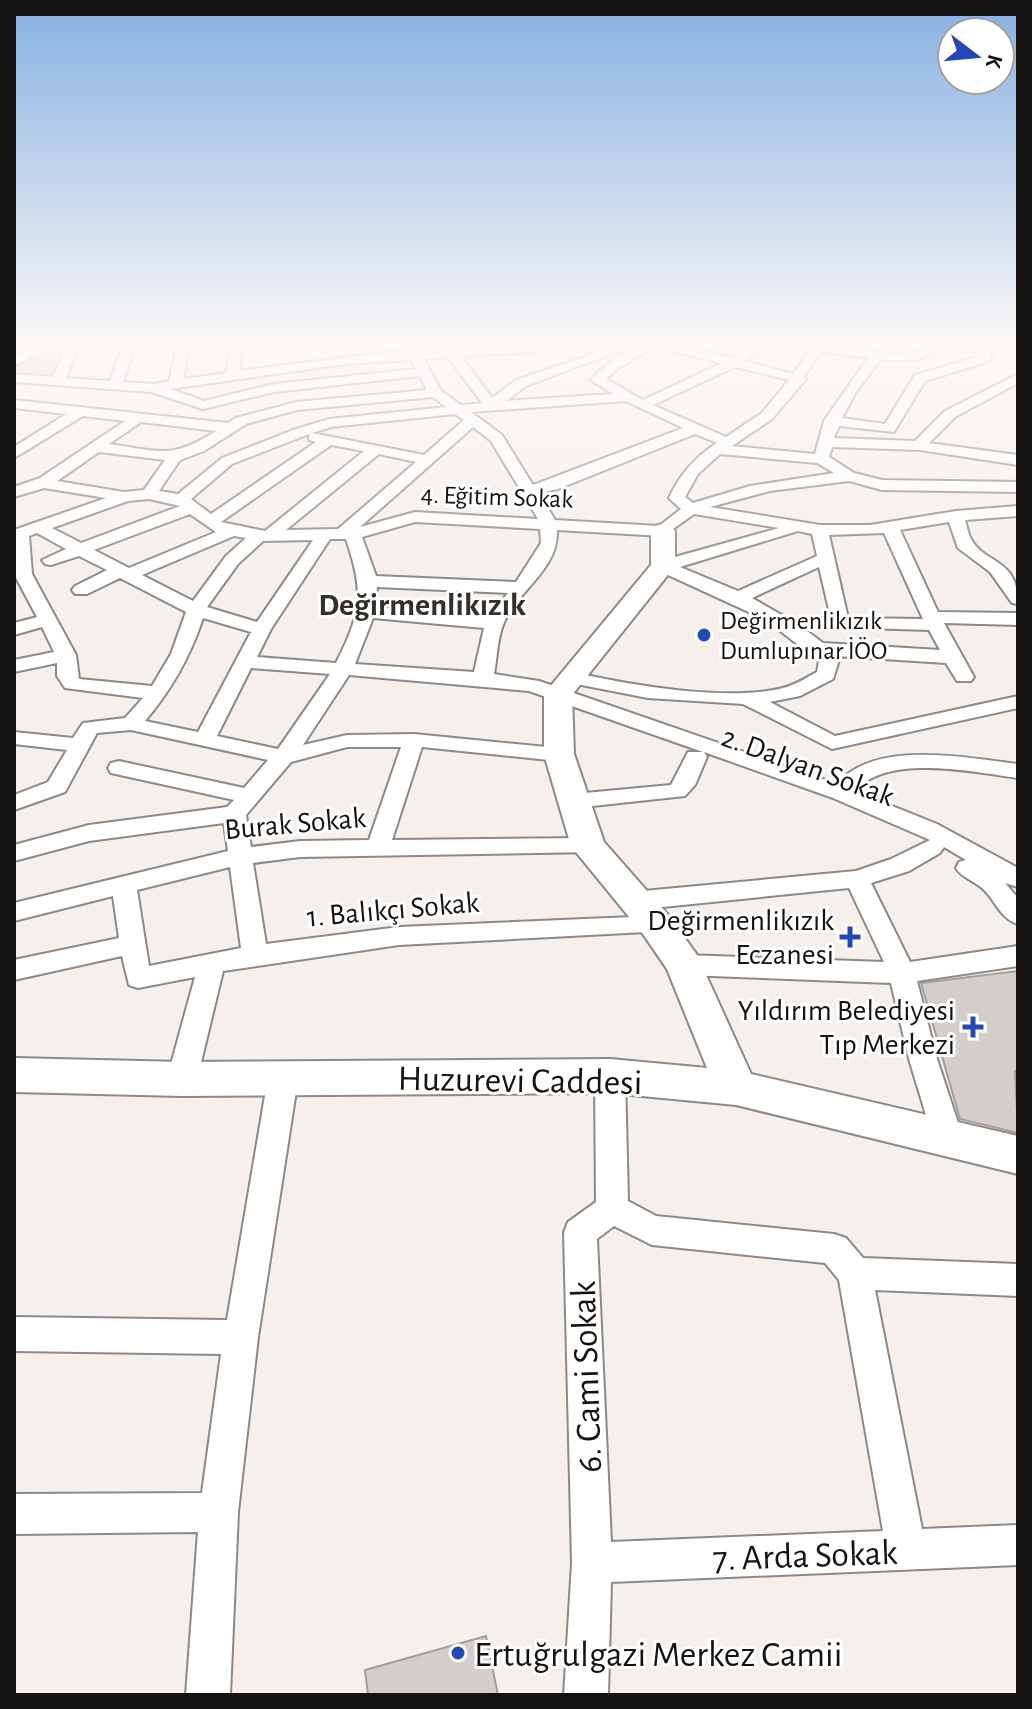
<svg xmlns="http://www.w3.org/2000/svg" width="1032" height="1709" viewBox="0 0 1032 1709" font-family="'Alegreya Sans',sans-serif">
<style>
.green{fill:#e1c3a9}
.building{fill:#d4ceca;stroke:#a39e9a;stroke-width:2}
.lines{fill:none;stroke-linecap:round;stroke-linejoin:round}
.street-casing{stroke:#8e8985;stroke-width:4}
.secondary-casing{stroke:#8e8985;stroke-width:4}
.street{fill:#fff;fill-rule:evenodd}
.secondary{fill:#fff;fill-rule:evenodd}
.poi-dot{fill:#2548b7;stroke:#fff;stroke-width:3}
.labels{text-anchor:middle;stroke-width:6;stroke-linejoin:round;paint-order:stroke}
.far-street-label{font-size:26px;fill:#141311;stroke:#fff}
.far-poi-label{font-size:26px;fill:#141311;stroke:#fff;text-anchor:start}
.street-label{font-size:30px;fill:#141311;stroke:#fff}
.poi-label{font-size:30px;fill:#141311;stroke:#fff;text-anchor:end}
.far-district-label{font-size:32px;font-weight:bold;fill:#332f2b;stroke:#fff}
.near-street-label{font-size:36px;fill:#141311;stroke:#fff}
.near-poi-label{font-size:36px;fill:#141311;stroke:#fff;text-anchor:start}
</style>
<rect width="100%" height="100%" fill="#f6f0ec"/>
<path class="green" d="M65 346 53 377 14 374V367L46 349Z"/>
<path class="building" d="M1018 971V1071H1015L1018 1133 960 1119 921 983Z
M486 1636 498 1695H368L365 1670Z"/>
<g class="lines">
<g class="street-casing">
<path id="street" d="M45 342H60L14 366V357Z
M68 342H80L66 378 110 381 124 342H136L123 382 154 384 169 381 178 342H190L183 379 226 373 231 342H243L239 371 414 349 419 351 537 345V351L533 352 461 356 492 398 516 380 587 356 612 342H624L616 352 526 386 506 401 613 394 591 380C607 361 636 341 661 342L614 371 606 379 643 400 722 363 672 351V345L676 344 732 358 755 342H769L744 361 793 374 816 342C840 342 876 357 908 353 923 351 934 342 951 342L916 360H880L856 392 842 418 885 424 915 375 977 357V351L993 342H1008L990 354 991 357 987 362 925 381 894 432 839 426 834 438 915 441 945 411 1018 374V383L955 417 929 443 1018 455V465L920 450 832 447 829 457 854 473 882 480 1018 482V492L882 490 849 481 770 491 710 507 820 525H870L956 511 1018 506V516L965 520C967 526 968 534 971 539 985 565 1018 557 1018 604L1012 603 990 572 958 548 949 522 900 530 938 612 1018 613V625L944 623 974 677 971 681H957L946 663 836 656 839 660 833 679 800 696 770 702 835 736 1018 696V708L832 749 743 704 648 698 566 682 563 678 573 672C628 685 728 702 783 688 795 685 806 678 817 672L819 661 766 620 657 570 654 566 657 562 779 528 694 514 663 536 557 530C559 570 515 592 503 625 497 640 497 659 494 674L539 681 837 784C875 739 966 758 1018 764V778C974 772 887 753 855 791L937 824 1018 868V887L1005 883 1018 898V924C1000 919 995 899 982 888 973 880 962 878 956 868L959 862 966 860 944 847 940 853 909 871 871 883 910 962 1018 946V966L917 981 937 1059 963 1138 959 1147 948 1151 937 1147 933 1138 909 1059 891 983 684 975 675 972 671 965 675 958 684 955 884 962 849 888 633 910 624 907 620 901 624 895 633 892 856 871 891 859 930 840 833 798 704 752 707 757 695 785 685 796 574 808 566 806 563 801 566 796 574 794 671 785 688 752H703L529 691 349 675 303 745 347 735 414 734 567 749 570 754 567 759 559 761 422 747 392 840 588 838 596 840 600 846 596 852 300 857 253 863 266 944 399 927 656 916 665 919 669 925 665 931 399 945 223 971 197 1079 192 1087 182 1091 172 1087 167 1079 195 977 138 988 129 985 122 956 14 980V960L119 938 113 896 14 921V903L228 851 224 823 89 841 14 861V845L89 825 227 807 234 800 111 773 108 768 111 763 119 761 244 788 268 760 131 730 97 733 65 792 14 810V795L48 782 67 750 14 744V732L73 738 83 723 125 718 143 698 65 688 57 676V663L14 672V660L54 652 42 627 14 635V623L37 617 14 574V530L106 498 44 488 14 497V487L40 478 125 421 83 416 14 458V447L66 414 14 408V400L228 423 236 418 296 402 427 390 420 376 274 392 203 409 151 392 14 382V374L53 377ZM821 351 868 358 824 421 815 454 732 446 772 419 806 379 804 377ZM448 357 482 403 461 405 441 391 424 359ZM411 360 416 369 274 384 204 401 170 389 345 364ZM735 367 789 380 762 413 726 437 653 405ZM433 397 446 407 329 419 293 430 222 458 178 494 159 491 180 460 204 451 246 424 297 410ZM626 401 683 428 533 485 502 435 471 412ZM455 414 464 420 424 455 312 433 331 427ZM141 422 216 431C171 460 160 451 109 444ZM473 427 491 441 538 519 415 512 360 527ZM309 434V440L316 442 211 514 191 499 232 464ZM695 434 717 443C695 457 680 474 669 498L681 509 659 526 555 520 539 493 558 489ZM331 445 364 451 265 531 221 522ZM99 452 165 460 144 490 124 492 57 481ZM379 454 416 462 338 529 286 530ZM720 454 817 463 834 473 750 486 693 503 685 497 698 474ZM149 499 180 506 81 543 52 528 128 501ZM190 514 216 532 129 568 94 550ZM415 522 540 529 541 543 516 582 376 576 362 537ZM798 531 812 534 817 556 738 591 680 567ZM37 533 66 549 42 560 45 564 51 565 79 556 107 570 75 586 72 590 75 594H87L120 578 186 612 171 654 152 686 79 679 76 655 32 574 29 536ZM884 533 922 617 923 619 848 618 829 535ZM234 536 246 538 226 556 193 601 142 575ZM330 539H346C364 592 362 612 336 663L257 657 271 629ZM313 540 257 622 207 607 238 564 263 541ZM819 567 833 627 929 630 940 650 823 643 799 625 752 598ZM377 587 508 593 489 617 375 607ZM203 618 251 632 198 732 145 721C172 689 190 657 203 618ZM373 618 484 628 474 672 355 664ZM251 668 330 674 278 749 217 736ZM347 747H401L369 840 300 841 251 847 246 815 291 762ZM230 867 241 948 149 966 137 890Z
M610 1064 620 1068 625 1076 628 1201 656 1216 834 1234 846 1238 863 1258 1018 1264V1296L875 1290 922 1529 1018 1525V1565L611 1582 608 1695H564L572 1563 564 1232 568 1222 596 1202 595 1076 600 1068ZM614 1226 652 1245 825 1263 839 1280 883 1531 611 1542 597 1239Z
M283 1066 293 1070 298 1078 258 1337 238 1512 230 1695H186L198 1532 14 1534V1494L202 1493 221 1354 14 1351V1317L227 1320 268 1078 273 1070Z"/>
</g>
<g class="secondary-casing">
<path id="secondary" d="M663 524 671 526 675 531V566L572 695 574 754 604 842 669 916 697 955 751 1074 1018 1136V1174L736 1105 610 1093 182 1096 14 1092V1058L182 1062 610 1059 707 1068 667 969 643 934 571 846 544 754V694L651 565V531L655 526Z"/>
</g>
<use href="#street" class="street"/>
<use href="#secondary" class="secondary"/>
</g>
<linearGradient id="sky" x2="0" y2="1"><stop stop-color="#87b0e2"/><stop offset="0.59" stop-color="#fbf8f6"/><stop offset="1" stop-color="#fbf8f6" stop-opacity="0"/></linearGradient>
<rect width="1032" height="581" fill="url(#sky)"/>
<g class="poi-dot">
<circle cx="704" cy="635" r="8"/>
<path d="M846 925h8v8h8v8h-8v8h-8v-8h-8v-8h8z"/>
<path d="M969 1015h8v8h8v8h-8v8h-8v-8h-8v-8h8z"/>
<circle cx="458" cy="1653" r="8"/>
</g>
<g class="labels">
<g class="far-street-label">
<text transform="translate(497 496) rotate(2)" y="9">4. Eğitim Sokak</text>
</g>
<g class="far-poi-label">
<text x="720" y="629">Değirmenlikızık<tspan x="720" dy="30">Dumlupınar İÖO</tspan></text>
</g>
<g class="street-label">
<text transform="translate(808 766) rotate(20)" y="10">2. Dalyan Sokak</text>
<text transform="translate(295 823) rotate(-5)" y="10">Burak Sokak</text>
<text transform="translate(393 909) rotate(-5)" y="10">1. Balıkçı Sokak</text>
</g>
<g class="poi-label">
<text x="834" y="930">Değirmenlikızık<tspan x="834" dy="34">Eczanesi</tspan></text>
<text x="955" y="1020">Yıldırım Belediyesi<tspan x="955" dy="34">Tıp Merkezi</tspan></text>
</g>
<g class="far-district-label">
<text x="422" y="615">Değirmenlikızık</text>
</g>
<g class="near-street-label">
<text transform="translate(520 1079) rotate(1)" y="13">Huzurevi Caddesi</text>
<text transform="translate(585 1377) rotate(-92)" y="13">6. Cami Sokak</text>
<text transform="translate(805 1554) rotate(-2)" y="13">7. Arda Sokak</text>
</g>
<g class="near-poi-label">
<text x="474" y="1666">Ertuğrulgazi Merkez Camii</text>
</g>
</g>
<rect width="1032" height="1709" fill="none" stroke="#141311" stroke-width="32"/>
<g transform="translate(976 56) rotate(106)"><circle r="38" fill="#ffffff" stroke="#a1a1a0" stroke-width="2"/>
<path d="M0-6L14 30L0 20L-14 30Z" fill="#2548b7"/>
<text y="-12" font-size="22" font-weight="bold" text-anchor="middle" fill="#141311">K</text>
</g>
</svg>
